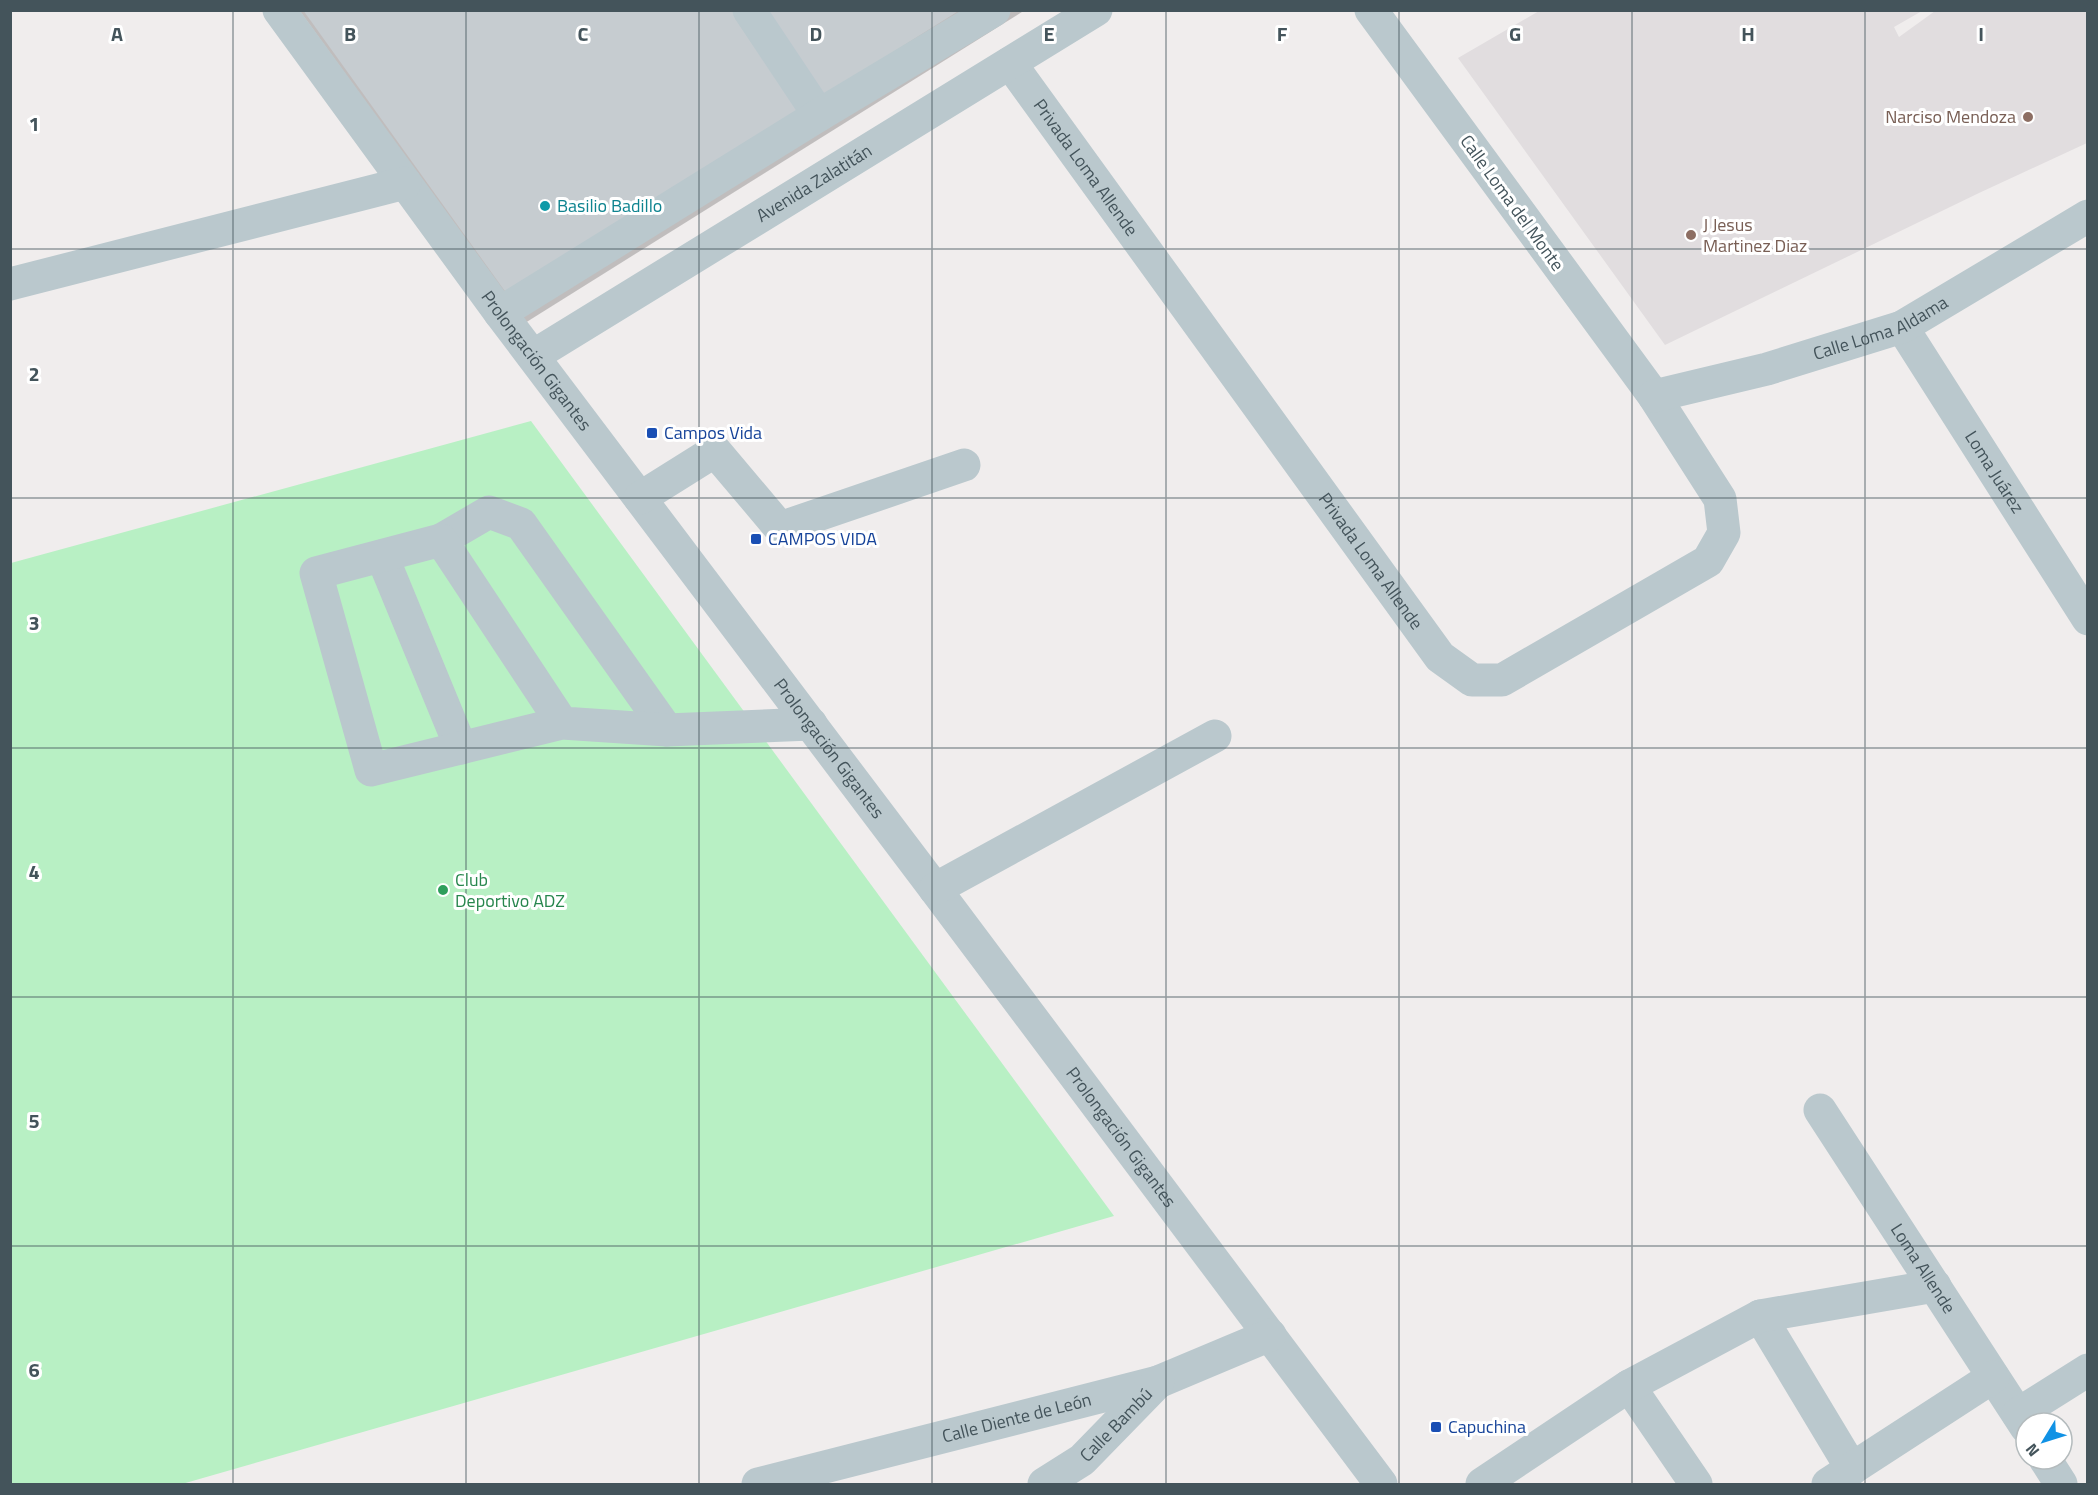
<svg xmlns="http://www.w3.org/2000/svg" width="2098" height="1495" viewBox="0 0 2098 1495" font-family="'Titillium Web',sans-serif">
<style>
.education{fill:#e1dddf}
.green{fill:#b8f0c4}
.shadow{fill:#0003}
.building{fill:#c6ccd0}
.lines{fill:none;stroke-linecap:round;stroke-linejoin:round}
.minor{stroke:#bac8cd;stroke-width:33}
.grid{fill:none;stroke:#44545b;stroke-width:1.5;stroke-opacity:0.55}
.education-dot{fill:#8d6e63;stroke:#fff;stroke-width:2}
.culture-dot{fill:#0f9aa8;stroke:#fff;stroke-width:2}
.transit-dot{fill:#1a4fb4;stroke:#fff;stroke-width:2}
.leisure-dot{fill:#2e9e5b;stroke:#fff;stroke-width:2}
.labels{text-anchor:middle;stroke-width:6;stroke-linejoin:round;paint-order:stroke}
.education-label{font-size:18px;fill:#785e54;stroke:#fff;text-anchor:end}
.street-label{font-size:18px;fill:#44545b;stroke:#fff}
.culture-label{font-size:18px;fill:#0d838f;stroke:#fff;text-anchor:start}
.transit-label{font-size:18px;fill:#164399;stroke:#fff;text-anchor:start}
.leisure-label{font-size:18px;fill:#27864d;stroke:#fff;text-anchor:start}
.grid-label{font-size:20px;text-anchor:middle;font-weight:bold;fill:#44545b;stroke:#fff;stroke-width:6;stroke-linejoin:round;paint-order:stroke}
</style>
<rect width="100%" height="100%" fill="#f0eded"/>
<path class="education" d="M1539 11H1922L1894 27 1899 37 1935 11H2087V143L1979 193 1665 345 1458 58Z"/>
<path class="green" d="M531 421 1114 1216 182 1484H11V563Z"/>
<path class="shadow" d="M299 10H1025L525 323Z"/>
<path class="building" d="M303 10H960L507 294Z"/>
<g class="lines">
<g class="minor">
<path id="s1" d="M279 10 500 313 935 889 1381 1484"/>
<path d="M749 10 819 115"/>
<path id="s2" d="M1010 63 1440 657 1472 680H1502L1708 561 1724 533 1720 499 1654 396 1371 10"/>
<path d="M10 284 405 183"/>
<path d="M500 313 819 115 994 10"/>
<path id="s3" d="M1902 327 2088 619"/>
<path id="s4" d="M533 356 1096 10"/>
<path id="s5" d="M1654 396 1767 369 1902 327 2088 216"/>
<path d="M640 498 715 451 780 528 964 465"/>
<path d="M441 540 489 512 521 524 667 730"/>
<path d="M382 556 461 748"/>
<path d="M562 723 371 770 316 573 441 540 562 723 667 730 811 724"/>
<path d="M935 889 1215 736"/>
<path id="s6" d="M1820 1110 2026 1427"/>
<path d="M1760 1316 1852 1469"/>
<path d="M1629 1386 1696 1484"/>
<path d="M2018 1414 2088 1370"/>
<path d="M2045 1459 2061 1484"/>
<path id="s7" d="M758 1484 1158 1382 1270 1335"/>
<path id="s8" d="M1044 1484 1082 1460 1158 1382"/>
<path d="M1482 1484 1629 1386 1760 1316 1935 1286"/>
<path d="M1828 1484 1993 1377"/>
</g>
</g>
<path class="grid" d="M233 10V1484M466 10V1484M699 10V1484M932 10V1484M1166 10V1484M1399 10V1484M1632 10V1484M1865 10V1484M10 249H2088M10 498H2088M10 748H2088M10 997H2088M10 1246H2088"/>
<g class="education-dot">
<circle cx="2028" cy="117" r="6"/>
<circle cx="1691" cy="235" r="6"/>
</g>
<circle class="culture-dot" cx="545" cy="206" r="6"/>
<g class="transit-dot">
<rect x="646" y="427" width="12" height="12" rx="3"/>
<rect x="750" y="533" width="12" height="12" rx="3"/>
<rect x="1430" y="1421" width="12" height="12" rx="3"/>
</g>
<circle class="leisure-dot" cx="443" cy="890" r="6"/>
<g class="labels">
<g class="education-label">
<text x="2016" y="123">Narciso Mendoza</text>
<text x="1703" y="231" text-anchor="start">J Jesus<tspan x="1703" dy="21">Martinez Diaz</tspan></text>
</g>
<g class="street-label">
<text dy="6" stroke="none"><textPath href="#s2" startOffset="129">Privada Loma Allende</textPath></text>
<text dy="6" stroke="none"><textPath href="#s4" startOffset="330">Avenida Zalatitán</textPath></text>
<text transform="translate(1512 203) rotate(54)" y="6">Calle Loma del Monte</text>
<text dy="6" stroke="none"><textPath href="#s5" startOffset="237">Calle Loma Aldama</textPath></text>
<text dy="6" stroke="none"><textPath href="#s1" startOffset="435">Prolongación Gigantes</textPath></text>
<text dy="6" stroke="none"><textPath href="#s3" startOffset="172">Loma Juárez</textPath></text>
<text dy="6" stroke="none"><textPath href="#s2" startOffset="615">Privada Loma Allende</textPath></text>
<text dy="6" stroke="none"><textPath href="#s1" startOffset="921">Prolongación Gigantes</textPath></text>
<text dy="6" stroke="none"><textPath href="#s1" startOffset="1407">Prolongación Gigantes</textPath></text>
<text dy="6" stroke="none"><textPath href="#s6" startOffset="189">Loma Allende</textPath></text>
<text dy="6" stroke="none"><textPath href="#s7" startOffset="267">Calle Diente de León</textPath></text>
<text dy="6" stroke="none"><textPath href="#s8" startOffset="94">Calle Bambú</textPath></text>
</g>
<g class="culture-label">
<text x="557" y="212">Basilio Badillo</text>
</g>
<g class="transit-label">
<text x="664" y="439">Campos Vida</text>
<text x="768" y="545">CAMPOS VIDA</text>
<text x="1448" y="1433">Capuchina</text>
</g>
<g class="leisure-label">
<text x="455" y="886">Club<tspan x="455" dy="21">Deportivo ADZ</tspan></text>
</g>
</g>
<g class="grid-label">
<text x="117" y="41">A</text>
<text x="350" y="41">B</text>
<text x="583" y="41">C</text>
<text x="816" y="41">D</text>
<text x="1049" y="41">E</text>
<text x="1282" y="41">F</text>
<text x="1515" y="41">G</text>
<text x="1748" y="41">H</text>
<text x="1981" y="41">I</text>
<text x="34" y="131">1</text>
<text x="34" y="381">2</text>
<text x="34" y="630">3</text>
<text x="34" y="879">4</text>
<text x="34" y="1128">5</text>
<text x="34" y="1377">6</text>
</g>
<rect width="2098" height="1495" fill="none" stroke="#44545b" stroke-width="24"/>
<g transform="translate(2044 1441) rotate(232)"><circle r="28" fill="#ffffff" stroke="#b4bbbd" stroke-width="1.5"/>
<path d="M0-4.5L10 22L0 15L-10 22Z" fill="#1192e5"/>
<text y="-9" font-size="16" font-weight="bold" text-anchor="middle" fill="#44545b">N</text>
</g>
</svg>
